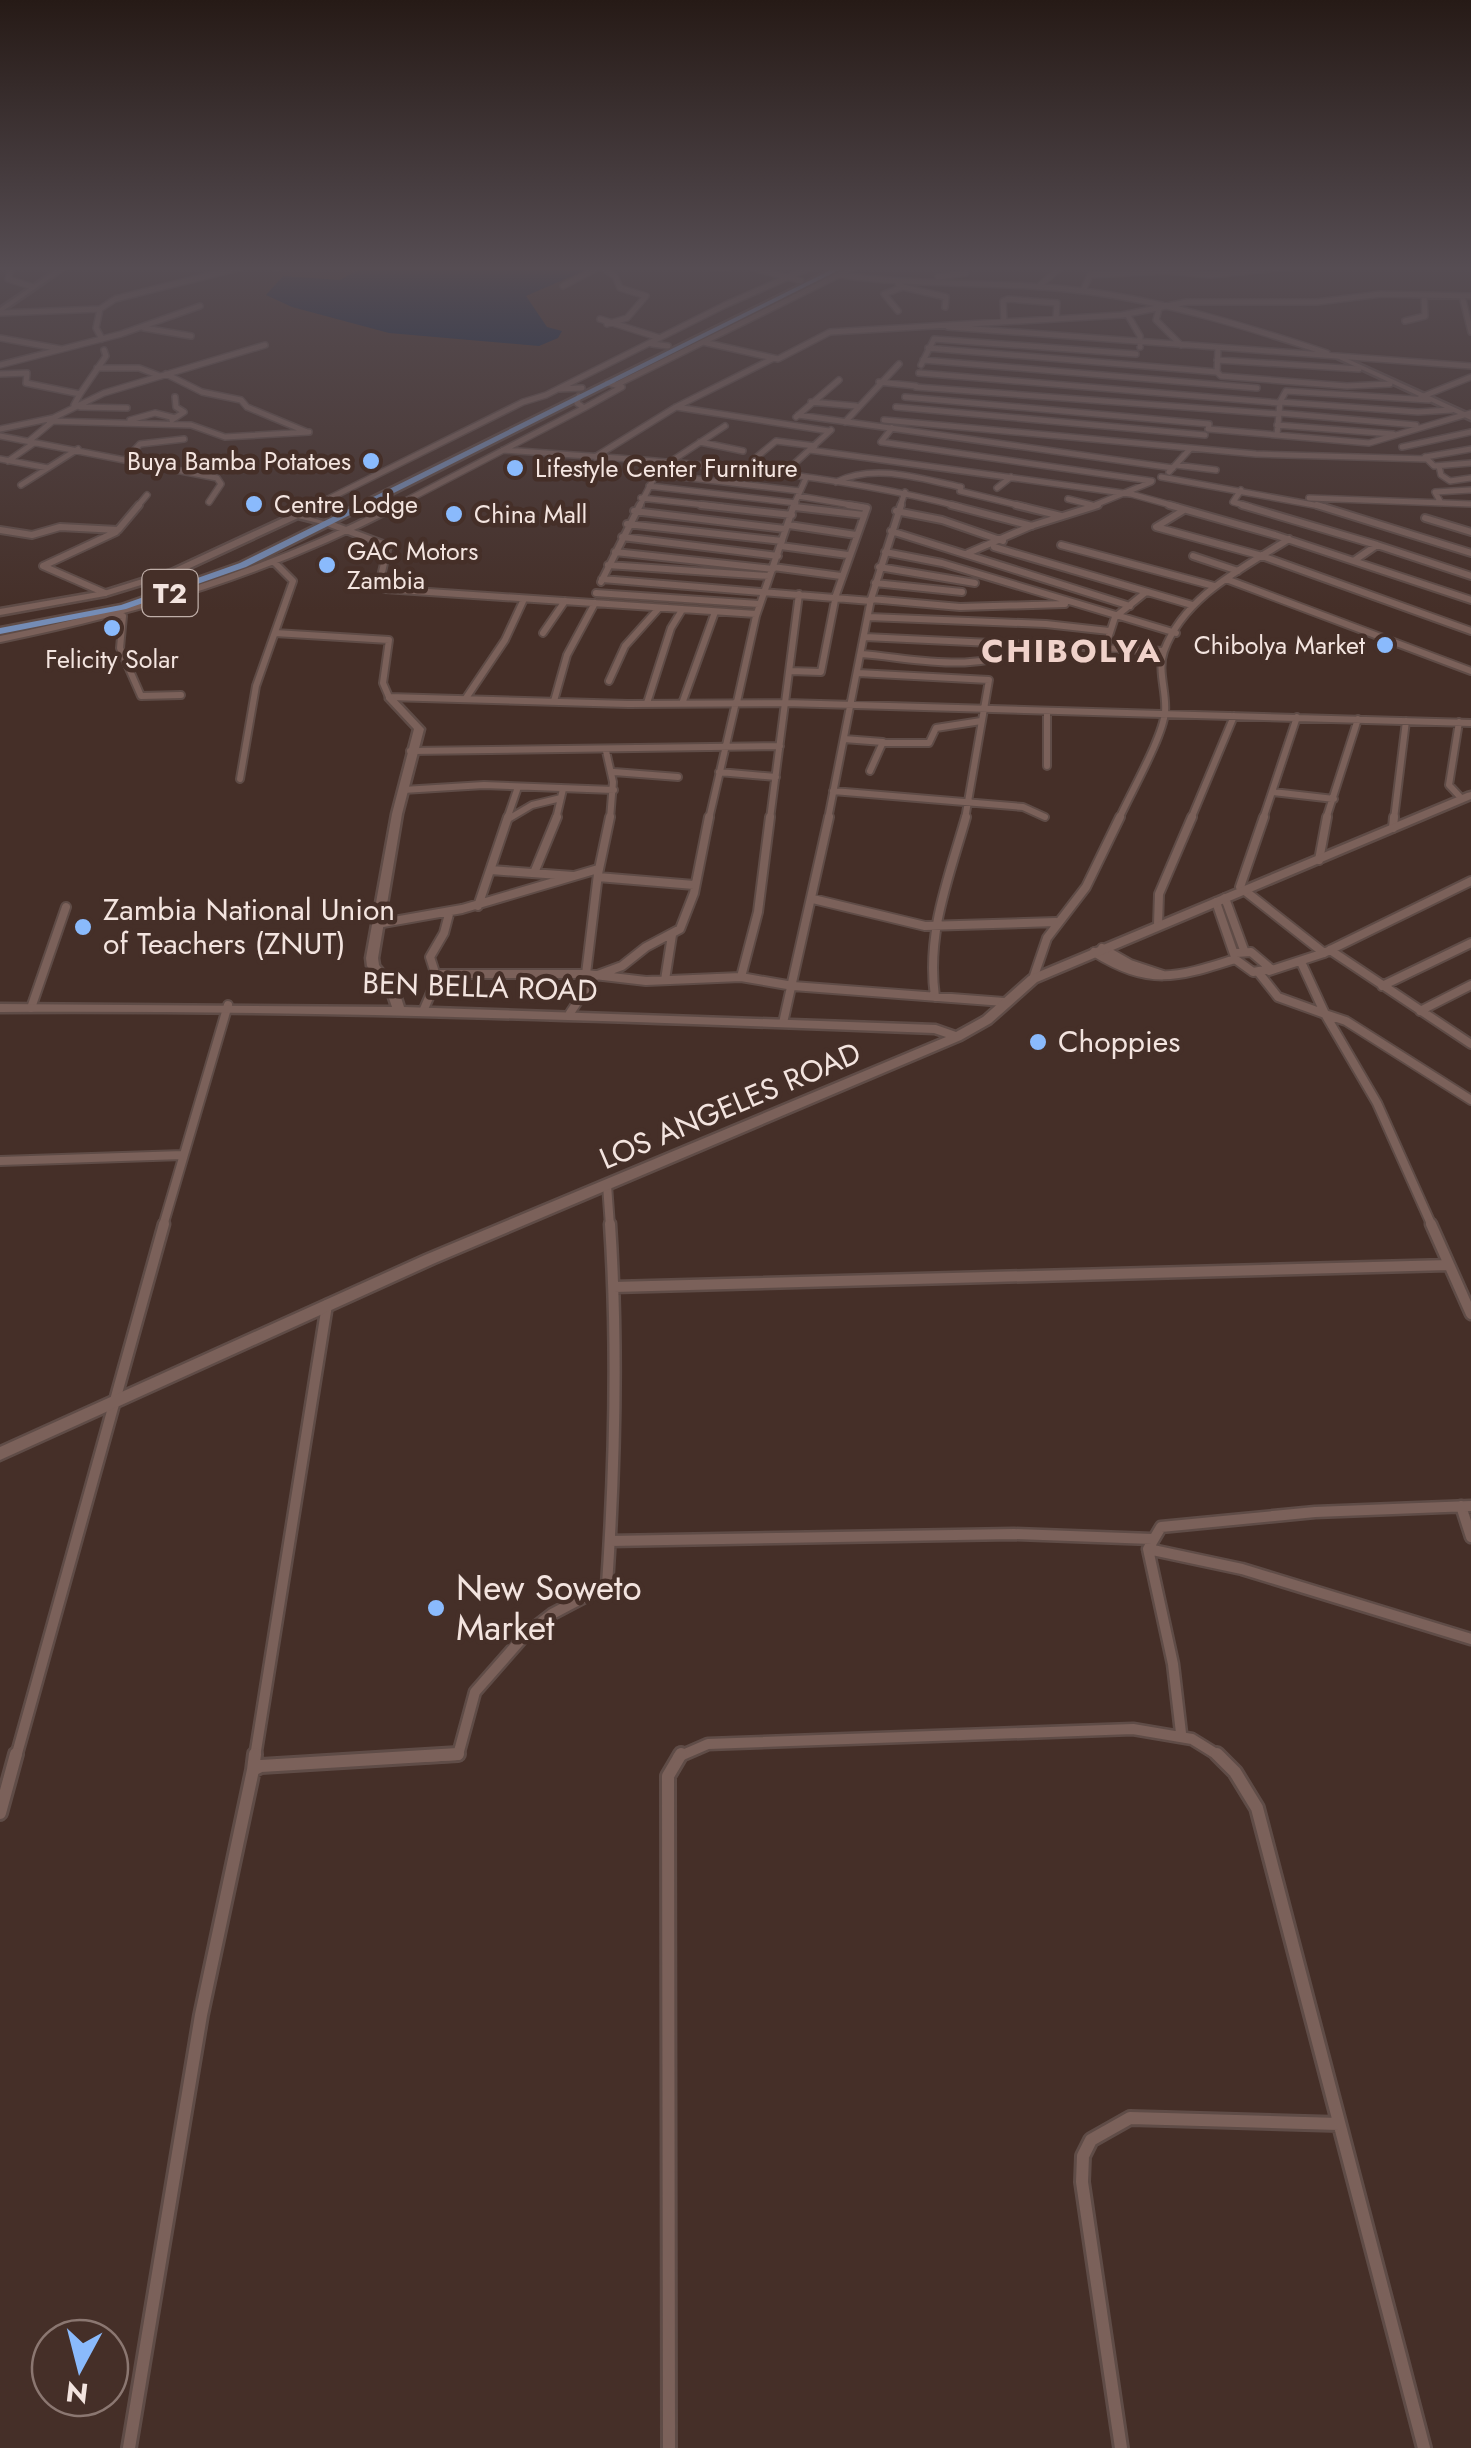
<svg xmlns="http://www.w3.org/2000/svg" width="1471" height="2448" viewBox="0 0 1471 2448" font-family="Jost,sans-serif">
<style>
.water{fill:#042146}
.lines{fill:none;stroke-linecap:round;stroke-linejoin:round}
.street-far4-casing{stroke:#5f4c47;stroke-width:8}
.street-far3-casing{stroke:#5f4c47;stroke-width:10}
.street-far2-casing{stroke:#5f4c47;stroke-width:12}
.street-far1-casing{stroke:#5f4c47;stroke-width:15}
.street-casing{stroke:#5f4c47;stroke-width:18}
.secondary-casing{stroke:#5f4c47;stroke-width:5}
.primary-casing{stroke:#5f4c47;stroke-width:5}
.street-far4{stroke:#7b615a;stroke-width:5}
.street-far3{stroke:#7b615a;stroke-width:6}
.street-far2{stroke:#7b615a;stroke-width:8}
.street-far1{stroke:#7b615a;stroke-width:10}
.street{stroke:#7b615a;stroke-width:12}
.secondary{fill:#7b615a;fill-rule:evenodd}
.primary{fill:#748cb6;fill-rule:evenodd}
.poi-dot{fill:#8abafc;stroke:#452f28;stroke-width:4}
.labels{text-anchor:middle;stroke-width:9;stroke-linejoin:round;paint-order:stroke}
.far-poi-label{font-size:25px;fill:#f3e4df;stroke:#452f28;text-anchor:start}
.shield{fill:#452f28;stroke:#bfaea8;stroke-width:2.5}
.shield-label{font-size:28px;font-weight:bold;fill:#f3e4df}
.poi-label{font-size:30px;fill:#f3e4df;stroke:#452f28;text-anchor:start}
.street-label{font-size:30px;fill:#f3e4df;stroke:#452f28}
.far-district-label{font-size:32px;font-weight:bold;letter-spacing:2.5px;fill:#f0d2ca;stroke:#452f28}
.near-poi-label{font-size:35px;fill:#f3e4df;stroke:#452f28;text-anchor:start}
</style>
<rect width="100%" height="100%" fill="#452f28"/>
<path class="water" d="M364 267H593L526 296 547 327 562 331 558 338 539 346 389 333 292 307 266 295 283 276 340 280Z"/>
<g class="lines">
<g class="street-far4-casing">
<path id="street-far4" d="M12 267 8 279 33 287
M276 267H280
M601 267 615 276 620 288 646 296 627 318 607 324
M712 267H728
M750 267 801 281
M52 275 64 267
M840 275C923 287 1008 280 1091 292 1171 303 1251 328 1327 353
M938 277 966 273V267
M898 284 903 287 884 294 898 311
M563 286 599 267
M903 287 946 297 945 307
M1038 287 1061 267
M1083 291 1090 275 1166 271 1211 275 1290 267
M1462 296 1471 332
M100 309 96 328 102 339
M1159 309 1156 320 1181 345
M0 313 100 309 115 299 242 267
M1127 314 1140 336V347
M600 319 660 338
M1004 321 1003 301 1008 299 1057 303 1056 318
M1405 321 1425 316 1424 295
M948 327 1471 366
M144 328 191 336
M0 338 61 349
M703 342 778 359 830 332 1122 315 1187 302H1317L1381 294 1471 296
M652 344 668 346
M928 348 1217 372
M1218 348 1217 372 1221 376 1347 386 1390 384
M923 360 1257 388
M1217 360 1359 369
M0 365 121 334 200 306
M921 365 934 339 1136 354
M97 368H139L160 376
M919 373 1280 403
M0 374 27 373 26 383 80 394 74 405
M166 374 202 392 241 400 247 407 307 432
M879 382 916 386
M607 383 616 385 855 267
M916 387 1279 414
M559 389 582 388
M80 394 106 356 104 350
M905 397 1209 424 1208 429 1369 443 1471 413
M1421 397 1471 377
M811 402 856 406
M1280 402 1418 412 1452 410
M80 407 127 408
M676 407 829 431
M896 407 1205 435
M584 408 622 387
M1279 413 1416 425
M798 415 1173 468
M796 417 839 380
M130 420 155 413 175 418
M172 420 184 412 176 407 175 397
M884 420 1256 454 1427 459
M49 421 191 425 225 437 309 432
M845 422 899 364
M1277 425 1393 434
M892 428 881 442 1152 481
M0 429 53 418 104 393 265 345
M1277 435 1280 402 1286 391 1429 400
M0 436 217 478 221 484 209 502
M29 441 53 421
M700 442 743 451
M1402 447 1471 432
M503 450C655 461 812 468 961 507
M810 450 1130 494
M595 457 676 407 772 359
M1425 457 1434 466 1471 463
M1425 457 1471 449
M127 458 140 444 184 439
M0 459 48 468
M753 460 776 441 815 446
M8 461 34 443
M670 462 725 426
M1176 465 1216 470
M1439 466 1441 475 1450 481 1471 478
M1169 472 1190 449
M656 474 800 491
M782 475 831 430
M1161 477 1325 507
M836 482C876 463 920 479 961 487L960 491 1026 507
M21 485 78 449
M649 486 796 503
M997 488 1011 477
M1241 490 1233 502 1251 507
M1131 494 1178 507
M798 496 863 507
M641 498 723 507
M1309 498 1471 504
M1068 499 1092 505
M1441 503 1435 492 1471 490
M137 507 147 495
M312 507 523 402 546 395 725 305 811 267
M394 507 584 408 577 403 579 396
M639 507 656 474 657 462
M793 507 806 478
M900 507 905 492
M1090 507 1151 482"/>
</g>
<g class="street-far3-casing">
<path id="street-far3" d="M701 505 792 515
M951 505 1032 526
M1016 505 1061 516
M1169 505 1275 535 1471 600
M1242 505 1377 545
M1317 505 1471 553
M795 507 864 515
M1184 510 1156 527 1262 556 1471 631
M634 511 785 529
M896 511 942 520 1003 541
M297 515 317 505
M1425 518 1471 532
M330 524 388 546 379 585 385 589 756 614
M627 524 782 541
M789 525 856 535
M0 530 32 535 60 527 118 530 139 505
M891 531 1130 606
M622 537 778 556
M1061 545 1214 586
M781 546 848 555
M994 547 1192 605
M615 552 773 569
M885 552 942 563 1176 633
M968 553 1031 526 1098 505
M1193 556 1238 571
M1355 560 1377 545 1471 576
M608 565 769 576
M773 567 841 576
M879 567 975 583
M602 579 871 601
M1226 579 1471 671
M601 582 640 505
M875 583 962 592
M105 593 43 566 116 532
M596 593 759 604
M871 599 960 607 1065 604
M116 615 123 616 120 648 141 696 181 695
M869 617 1046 624 1109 631
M275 633 389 640 383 683 389 697 628 704 786 703 1471 723
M543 633 565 601
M865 637 1164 651
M0 639C143 610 268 572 398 505
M1105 648 1115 617 1146 592
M861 654C914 658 981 676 1028 644
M790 671 821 672 836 595 867 508 848 505
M858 673 989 680 965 819
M609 681 625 646 659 608
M466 698 505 640 524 599
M554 701 567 655 595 603
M683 701 715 612
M737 702 756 616 794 505
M647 703 671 628 682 610
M1047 711V766
M1459 722 1449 785 1462 799
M844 739 883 742 870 771
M883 743H929L936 728 981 721
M410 751 780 746
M606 751 613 782 610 819
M614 772 678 777
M719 772 776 777
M240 779 256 686 293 581 274 562
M403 790 484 785 614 790
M833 791 1023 807 1045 817
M1273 792 1334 799
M510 818 532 805 561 798
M507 819 518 787
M556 819 563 789
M709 819 736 702
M770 819 799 594
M828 819 871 599 901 505
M1119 819C1130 794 1163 737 1165 712 1167 692 1157 671 1164 651 1184 596 1243 568 1289 539
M1191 819 1234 716
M1263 819 1297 717
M1326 819 1358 719
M1394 819 1406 721"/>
</g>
<g class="street-far2-casing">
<path id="street-far2" d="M1264 817 1240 887 1324 953
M1393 828 1394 817
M1319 860 1327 817
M491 870 573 876
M534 873 557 817
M598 877 694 885
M1225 898 1244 950
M813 899 925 926 1056 922
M1216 902 1235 957
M478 906 508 817
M377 924 462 909 598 869
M1158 925 1159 894 1192 817
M1102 948 1130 964 1163 975
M1330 950 1471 1044
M1094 952C1149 986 1176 978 1235 959
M1251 952 1271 969 1253 972 1235 959 1236 953Z
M1301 962 1325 1014 1346 1021 1471 1100
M1269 971 1324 953 1471 881
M1259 973 1278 997 1325 1014 1377 1103 1432 1226
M436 974H586L646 981 741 977 793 986 1004 1002
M586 974 598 874 610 817
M741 977 758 912 770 817
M1033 979 1047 938 1086 887 1120 817
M665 980 672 935
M1382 986 1471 943
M935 997C926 933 949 877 966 817
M31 1008 66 907
M424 1009 437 979 430 957 444 933 449 914
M1420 1011 1471 985
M570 1013 595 976 622 966 646 947 680 929 694 893 709 817
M783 1023 829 817
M0 1161 183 1155
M607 1185 610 1226
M163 1226 228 1005"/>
</g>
<g class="street-far1-casing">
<path id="street-far1" d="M1431 1224 1471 1314
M614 1287 1449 1265
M1461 1506 1471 1537
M610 1541 1014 1534 1152 1539
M1148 1549 1242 1569 1471 1639
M1181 1733 1173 1664 1148 1549 1161 1527 1315 1512 1471 1506
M16 1757 164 1224
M255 1757 327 1305
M424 1757 458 1755 475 1692 525 1635 552 1614 607 1585C615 1465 618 1344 610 1224
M678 1757 708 1744 1133 1729 1192 1739 1221 1757"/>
</g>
<g class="street-casing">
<path id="street" d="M1217 1754 1235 1772 1257 1808 1424 2448
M253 1770 255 1754
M0 1813 16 1754
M129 2448 201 2015 253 1770 261 1766 458 1754
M669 2448 668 1776 681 1754
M1121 2448 1082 2182 1083 2156 1091 2140 1130 2118 1339 2124"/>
</g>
<g class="secondary-casing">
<path id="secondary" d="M50 274 55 275 0 313V308Z
M1337 356H1341L1471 415V420L1337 358Z
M294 513 334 524 330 526 298 518 177 574 105 596 0 615V609L104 591 171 570Z
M389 694 392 695 424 729 402 814 378 958 379 965 398 988 404 1007 936 1025 956 1032 983 1017 1029 976 1467 793 1471 792V799L1037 982 991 1023 961 1040 435 1263 0 1460V1447L425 1255 946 1037 934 1033C623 1021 312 1010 0 1012V1004L392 1007 386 989 367 966 366 958 392 814 414 729 386 699V695Z"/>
</g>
<g class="primary-casing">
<path id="primary" d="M837 267H845L246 567 126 609 0 634V628L121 605 240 563Z"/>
</g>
<use href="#street-far4" class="street-far4"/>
<use href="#street-far3" class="street-far3"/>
<use href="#street-far2" class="street-far2"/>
<use href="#street-far1" class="street-far1"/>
<use href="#street" class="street"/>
<use href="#secondary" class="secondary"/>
<use href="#primary" class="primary"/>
</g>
<linearGradient id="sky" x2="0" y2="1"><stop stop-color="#261a16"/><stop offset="0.44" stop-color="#564d53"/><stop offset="1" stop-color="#564d53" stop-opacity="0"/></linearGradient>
<rect width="1471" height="610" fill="url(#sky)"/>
<g class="poi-dot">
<circle cx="371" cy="461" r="10"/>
<circle cx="515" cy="468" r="10"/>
<circle cx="254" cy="504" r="10"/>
<circle cx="454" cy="514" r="10"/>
<circle cx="327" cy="565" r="10"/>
<circle cx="112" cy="628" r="10"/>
<circle cx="1385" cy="645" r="10"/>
<circle cx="83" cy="927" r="10"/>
<circle cx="1038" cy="1042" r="10"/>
<circle cx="436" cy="1608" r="10"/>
</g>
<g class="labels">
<g class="far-poi-label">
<text x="351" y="470" text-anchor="end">Buya Bamba Potatoes</text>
<text x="535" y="477">Lifestyle Center Furniture</text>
<text x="274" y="513">Centre Lodge</text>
<text x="474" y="523">China Mall</text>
<text x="347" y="560">GAC Motors<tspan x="347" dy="29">Zambia</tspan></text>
<text x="1365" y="654" text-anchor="end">Chibolya Market</text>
<text x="112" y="668" text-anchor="middle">Felicity Solar</text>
</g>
<rect class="shield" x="142.5" y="570" width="55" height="46" rx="8"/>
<g class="shield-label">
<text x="170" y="603">T2</text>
</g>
<g class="poi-label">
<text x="103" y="920">Zambia National Union<tspan x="103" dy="34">of Teachers (ZNUT)</tspan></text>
<text x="1058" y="1052">Choppies</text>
</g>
<g class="street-label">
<text transform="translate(480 987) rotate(2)" y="10">BEN BELLA ROAD</text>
<text transform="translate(730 1106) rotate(-23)" y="10">LOS ANGELES ROAD</text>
</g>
<g class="far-district-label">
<text x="1072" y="662">CHIBOLYA</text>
</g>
<g class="near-poi-label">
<text x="456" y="1600">New Soweto<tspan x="456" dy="40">Market</tspan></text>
</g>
</g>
<g transform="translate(80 2368) rotate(187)"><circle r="48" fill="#452f28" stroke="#8b7771" stroke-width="2.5"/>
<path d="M0-8L18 38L0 25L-18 38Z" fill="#8abafc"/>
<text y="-15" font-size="28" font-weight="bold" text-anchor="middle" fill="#f3e4df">N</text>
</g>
</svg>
